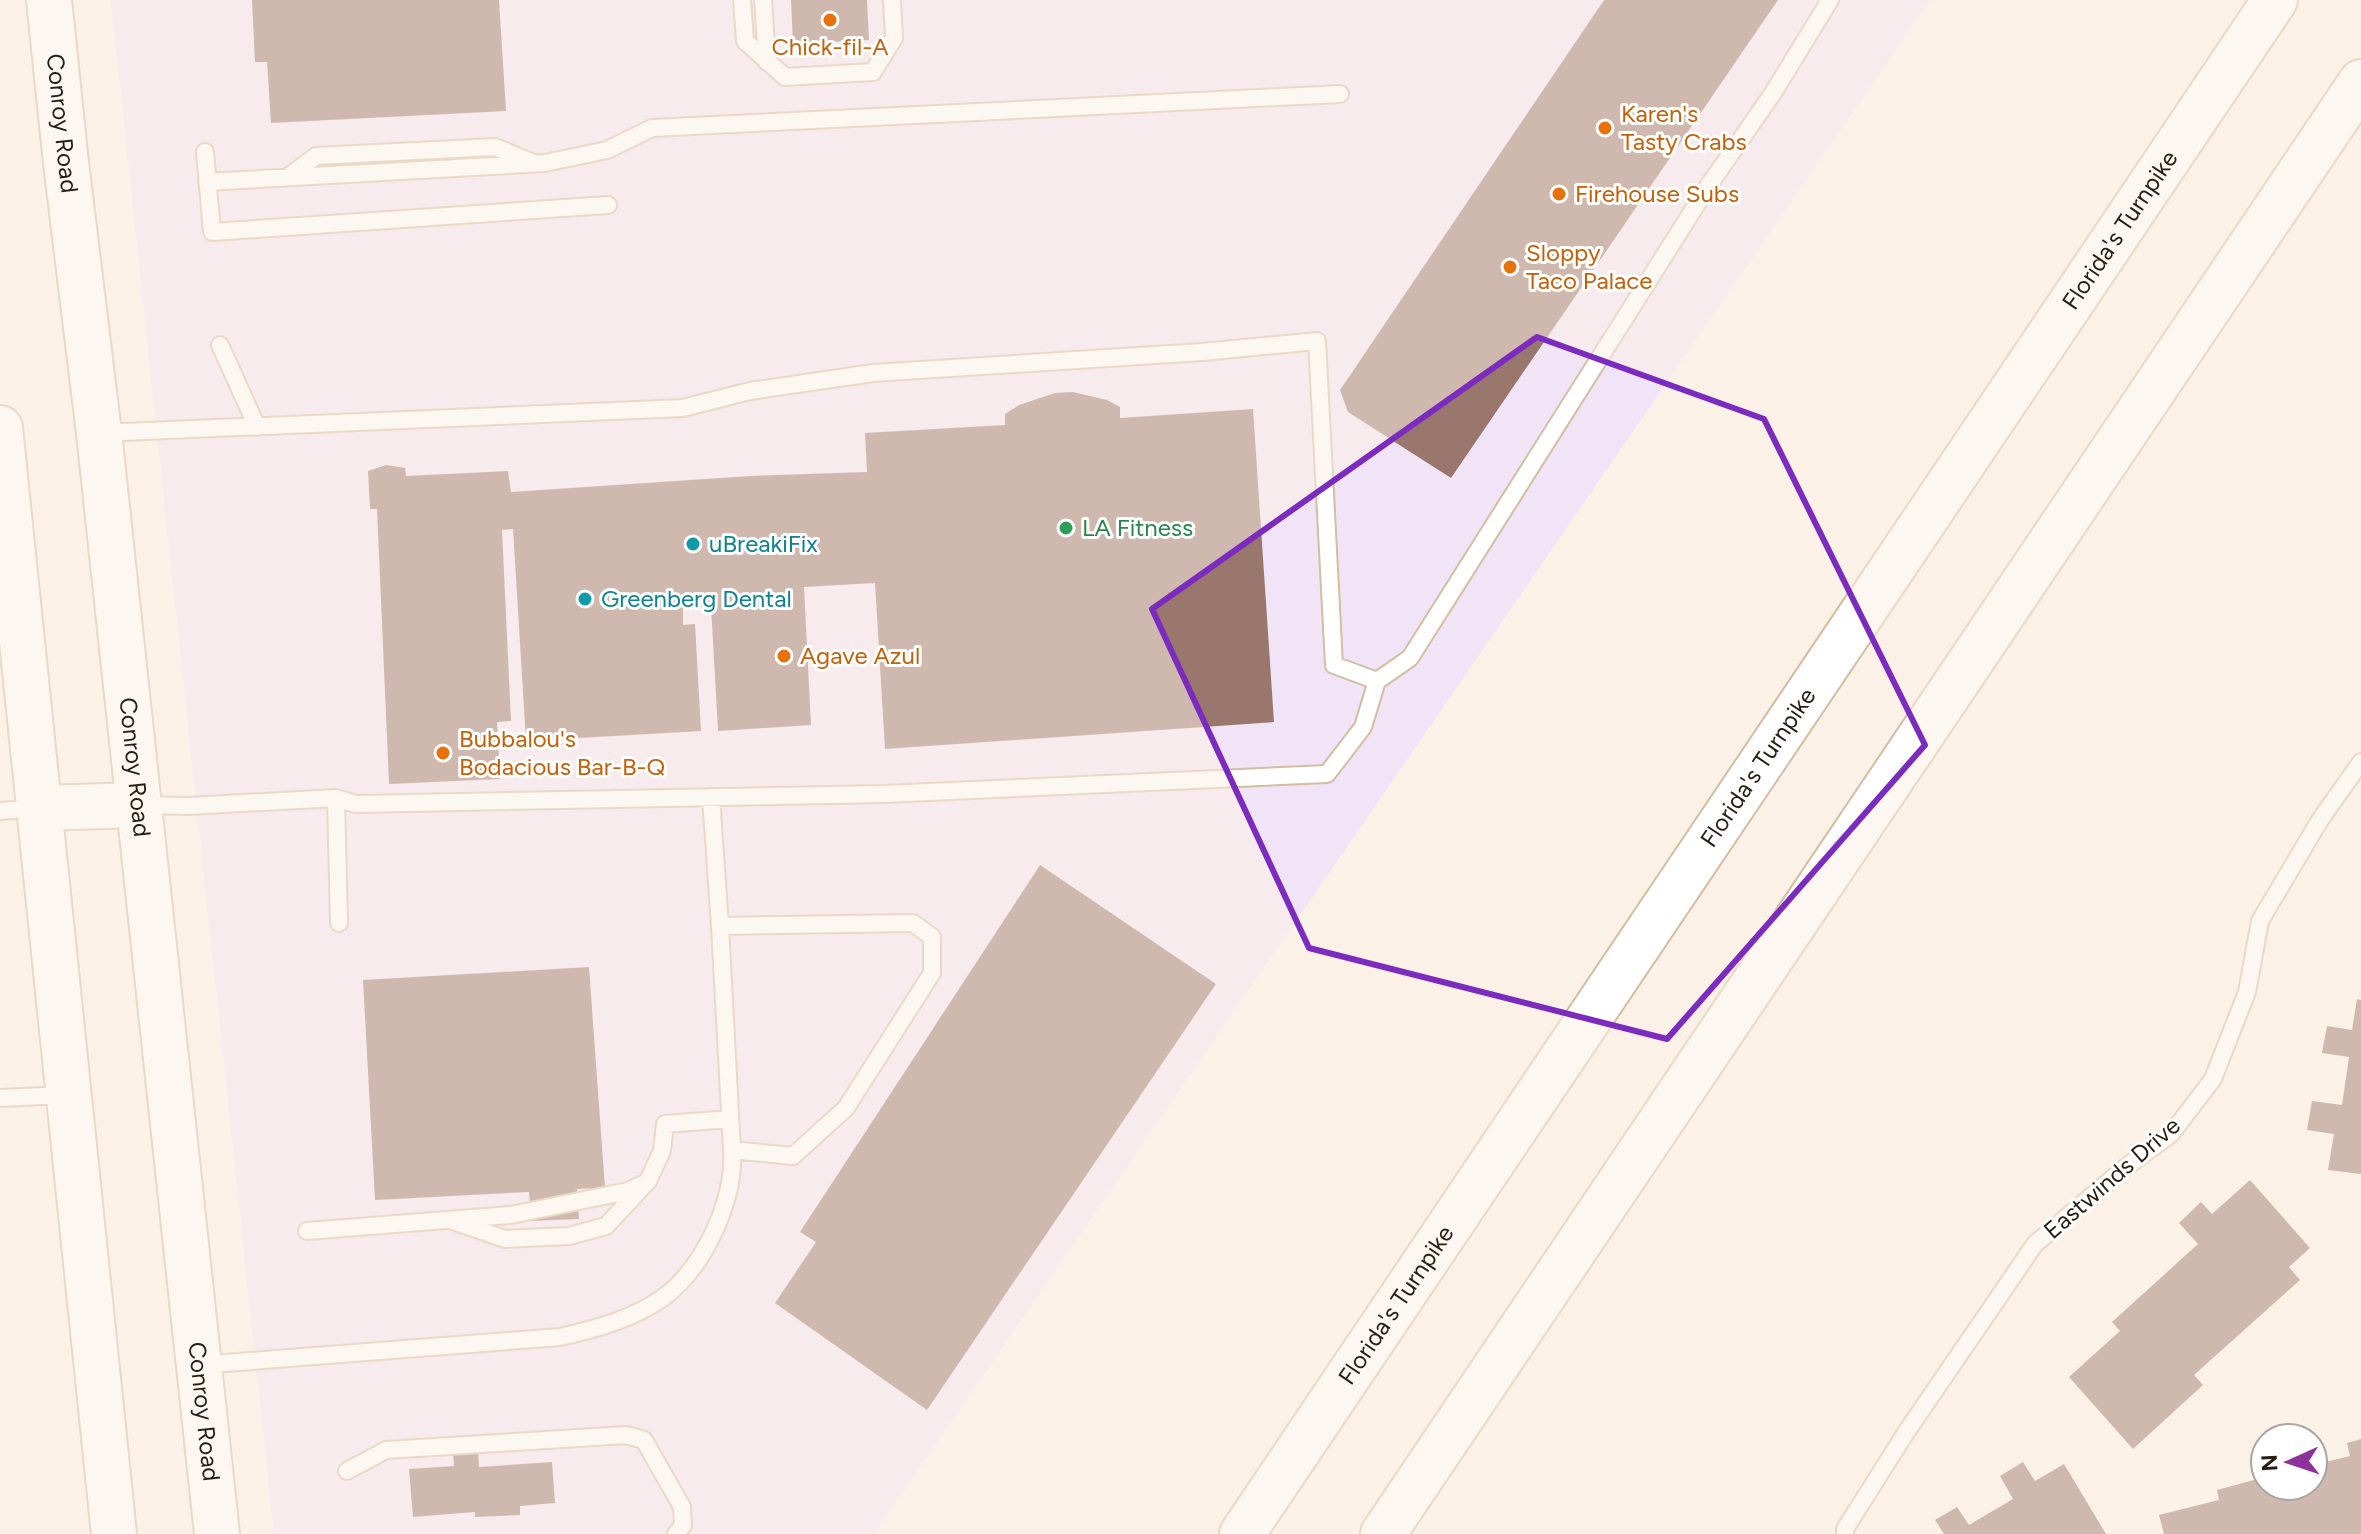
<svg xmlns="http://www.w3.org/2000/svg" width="2361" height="1534" viewBox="0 0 2361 1534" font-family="Figtree,sans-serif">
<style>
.commercial{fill:#f1e4f7}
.building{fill:#9a776d}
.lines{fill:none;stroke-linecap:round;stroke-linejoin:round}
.service-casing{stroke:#d4bda0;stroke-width:20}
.secondary-casing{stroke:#d4bda0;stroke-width:48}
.motorway-casing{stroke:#d4bda0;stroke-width:48}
.service{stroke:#fff;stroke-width:16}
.secondary{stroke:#fff;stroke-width:44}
.motorway{stroke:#fff;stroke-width:44}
.marked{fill:none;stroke:#7b2cbf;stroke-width:6;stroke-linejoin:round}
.food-dot{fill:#e8710a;stroke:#fff;stroke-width:3}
.leisure-dot{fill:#2e9e5b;stroke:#fff;stroke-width:3}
.culture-dot{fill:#0f9aa8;stroke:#fff;stroke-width:3}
.labels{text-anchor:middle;stroke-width:6;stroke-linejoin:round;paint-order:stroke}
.food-label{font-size:24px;fill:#c56008;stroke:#fff;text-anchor:start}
.street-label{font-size:24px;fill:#271e13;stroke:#fff}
.leisure-label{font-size:24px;fill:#27864d;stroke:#fff;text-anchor:start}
.culture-label{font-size:24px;fill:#0d838f;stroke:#fff;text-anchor:start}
</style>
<rect width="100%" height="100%" fill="#fbf1e6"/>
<path class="commercial" d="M111 0H1930L874 1534H274Z"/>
<path class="building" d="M252 0H499L506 111 271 123 267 62H255Z
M791 0H867L869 40 793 44Z
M1604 0H1778L1451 478 1348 412 1340 390Z
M1073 392 1107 400 1120 407V418L1253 409 1274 722 885 749 875 583 804 587 811 725 718 731 711 606 683 608V625L695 624 701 731 526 741 513 529 502 530 511 721 497 722 500 779 389 784 377 509H370L368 471 386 465 405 468 406 476 508 471 511 492 750 476 867 472 865 433 1005 425V414L1019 405 1055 393Z
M1040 865 1216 984 927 1410 775 1303 816 1242 800 1232Z
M589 967 605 1188 577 1189 579 1219 531 1221 529 1192 375 1200 363 980Z
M2357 999 2361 1000V1174L2328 1170 2334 1134 2307 1130 2312 1101 2342 1105 2349 1057 2322 1053 2327 1026 2352 1030Z
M2250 1180 2310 1248 2289 1267 2300 1280 2194 1375 2203 1385 2133 1449 2069 1377 2120 1331 2112 1322 2198 1244 2179 1223 2201 1202 2212 1214Z
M2361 1439V1534H2164L2159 1515 2219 1500 2217 1490 2265 1477V1486H2313V1465L2350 1456 2347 1443Z
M478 1448 479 1467 552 1462 555 1503 520 1506V1515L475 1517V1512L413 1517 409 1469 454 1466 453 1450Z
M2023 1462 2035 1481 2064 1464 2106 1534H1944L1935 1520 1957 1507 1969 1525 2013 1499 2000 1476Z"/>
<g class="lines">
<g class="service-casing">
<path id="service" d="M742 0 745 41 785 77 873 72 894 38 892 0
M763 0 767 62
M205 152 212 232 608 205
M288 177 316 156 495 147 531 162
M207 182 545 163 607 150 652 128 1340 94
M220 345 257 427
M100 433 683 408 750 391 873 373 1202 352 1317 341 1334 665 1377 681 1410 658 1707 188 1773 93 1830 0
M711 797 720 926
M336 798 339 923
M142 805 188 806 336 798 356 804 884 794 1327 774 1363 727 1377 681
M0 811 38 808
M0 1098 66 1095
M450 1220 505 1239 569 1236 606 1226 648 1181 662 1151 665 1124 730 1119
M307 1231 511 1215 628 1191 643 1184
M200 1365 560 1337C596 1329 633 1319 664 1297 705 1266 735 1200 732 1150L720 926 913 923 932 937V973L846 1108 793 1156 732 1150
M347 1471 386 1450 626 1435 644 1440 682 1507 683 1525 676 1534
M1845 1534V1529L1907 1431 2035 1244 2126 1167 2171 1134 2213 1079 2247 992 2260 921 2320 820 2361 762"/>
</g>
<g class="secondary-casing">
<g id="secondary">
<path id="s1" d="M49 0 66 163 99 433 217 1534"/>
<path d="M0 428 114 1534"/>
<path d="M40 808 139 805"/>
</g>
</g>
<g class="motorway-casing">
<g id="motorway">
<path id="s2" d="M1242 1534 2275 0"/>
<path d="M1383 1534 2361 82"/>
</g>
</g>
<use href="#service" class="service"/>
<use href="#secondary" class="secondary"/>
<use href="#motorway" class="motorway"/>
</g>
<path d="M0 0H2361V1534H0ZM1537 337 1764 419 1925 745 1667 1039 1309 948 1152 609Z" fill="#fbf1e6" fill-opacity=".55" fill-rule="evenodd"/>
<path class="marked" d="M1537 337 1764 419 1925 745 1667 1039 1309 948 1152 609Z"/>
<g class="food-dot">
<circle cx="830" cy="20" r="8"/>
<circle cx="1605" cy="128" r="8"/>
<circle cx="1559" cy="194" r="8"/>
<circle cx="1510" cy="267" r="8"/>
<circle cx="784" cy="656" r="8"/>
<circle cx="443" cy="753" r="8"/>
</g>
<circle class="leisure-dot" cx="1066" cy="528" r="8"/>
<g class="culture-dot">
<circle cx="693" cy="544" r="8"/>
<circle cx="585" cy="599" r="8"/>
</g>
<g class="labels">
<g class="food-label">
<text x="830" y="55" text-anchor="middle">Chick-fil-A</text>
<text x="1621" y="122">Karen's<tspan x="1621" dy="28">Tasty Crabs</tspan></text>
<text x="1575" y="202">Firehouse Subs</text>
<text x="1526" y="261">Sloppy<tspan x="1526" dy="28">Taco Palace</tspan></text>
<text x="800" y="664">Agave Azul</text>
<text x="459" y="747">Bubbalou's<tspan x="459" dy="28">Bodacious Bar-B-Q</tspan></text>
</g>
<g class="street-label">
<text dy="8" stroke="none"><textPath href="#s1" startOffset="124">Conroy Road</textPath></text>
<text dy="8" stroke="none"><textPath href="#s2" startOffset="1572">Florida's Turnpike</textPath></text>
<text dy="8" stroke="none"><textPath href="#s1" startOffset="772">Conroy Road</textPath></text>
<text dy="8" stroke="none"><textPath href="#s2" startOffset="924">Florida's Turnpike</textPath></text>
<text transform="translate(2112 1178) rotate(-41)" y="8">Eastwinds Drive</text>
<text dy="8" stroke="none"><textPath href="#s2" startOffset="276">Florida's Turnpike</textPath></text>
<text dy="8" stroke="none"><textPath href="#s1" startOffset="1420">Conroy Road</textPath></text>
</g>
<g class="leisure-label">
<text x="1082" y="536">LA Fitness</text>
</g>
<g class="culture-label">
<text x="709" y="552">uBreakiFix</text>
<text x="601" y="607">Greenberg Dental</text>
</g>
</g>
<g transform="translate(2289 1462) rotate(267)"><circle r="38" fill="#ffffff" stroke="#a9a5a1" stroke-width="2"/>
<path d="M0-6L14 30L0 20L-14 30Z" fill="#8d319b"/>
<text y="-12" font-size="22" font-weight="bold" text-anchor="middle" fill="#271e13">N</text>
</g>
</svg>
